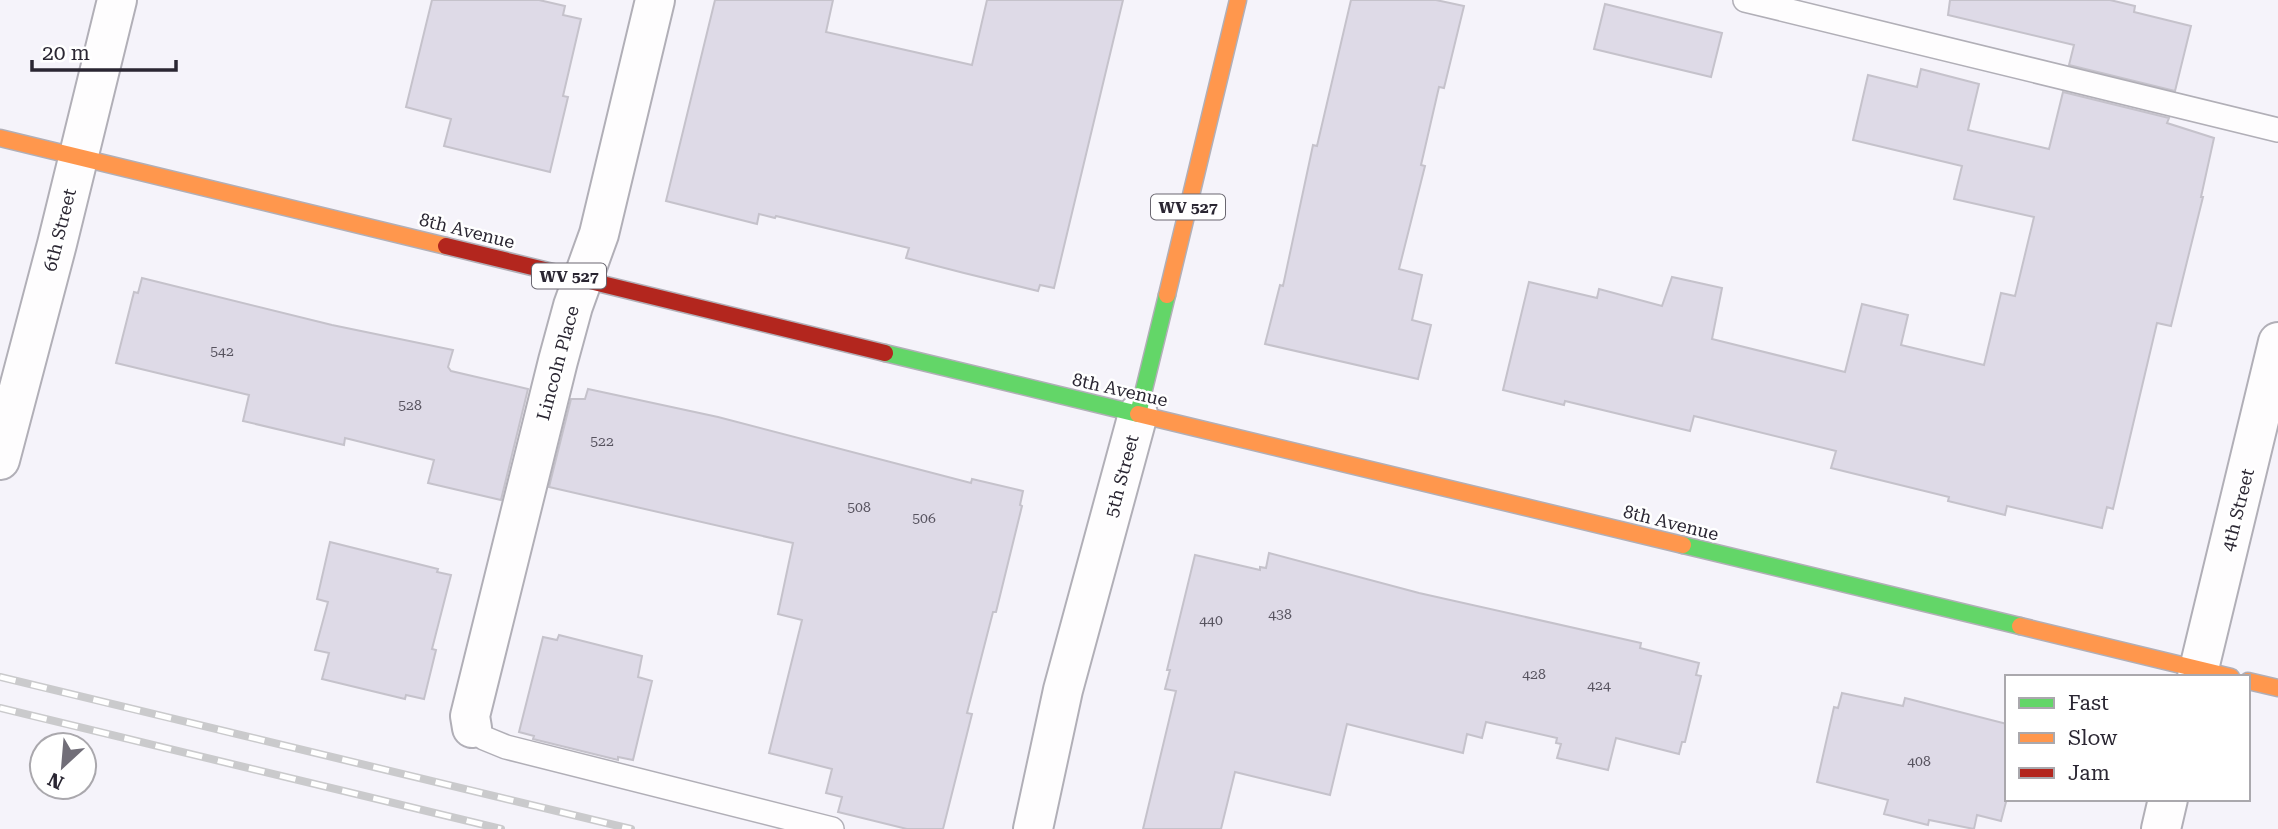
<svg xmlns="http://www.w3.org/2000/svg" width="2278" height="829" viewBox="0 0 2278 829" font-family="'Roboto Serif',serif">
<style>
.building{fill:#dedae7;stroke:#c5c2cb;stroke-width:2}
.lines{fill:none;stroke-linecap:round;stroke-linejoin:round}
.lane-casing{stroke:#b1afb7;stroke-width:26}
.street-casing{stroke:#b1afb7;stroke-width:42}
.fast-casing{stroke:#b1afb7;stroke-width:19}
.slow-casing{stroke:#b1afb7;stroke-width:19}
.jam-casing{stroke:#b1afb7;stroke-width:19}
.lane{stroke:#fefdfe;stroke-width:23}
.street{stroke:#fefdfe;stroke-width:38}
.fast{stroke:#63d668;stroke-width:16}
.slow{stroke:#ff974d;stroke-width:16}
.jam{stroke:#b3261e;stroke-width:16}
.rail-casing{stroke:#cacacc;stroke-width:8}
.rail{stroke:#fff;stroke-width:5;stroke-dasharray:16;stroke-linecap:butt}
.labels{text-anchor:middle;stroke-width:5;stroke-linejoin:round;paint-order:stroke}
.number-label{font-size:14px;fill:#57535f}
.shield{fill:#fff;stroke:#6a6770;stroke-width:2}
.shield-label{font-size:16px;font-weight:bold;fill:#2a2632}
.street-label{font-size:18px;fill:#2a2632;stroke:#fff}
</style>
<rect width="100%" height="100%" fill="#f5f3fa"/>
<path class="building" d="M432 0H539L565 6 563 15 581 19 563 96 568 97 550 172 444 146 451 119 406 107Z
M715 0H833L826 32 972 65 987 0H1123L1054 288 1040 285 1038 291 964 273 906 258 909 248 776 216 775 218 759 214 757 224 666 201Z
M1351 0H1436L1464 6 1444 88 1439 87 1421 165 1425 166 1399 269 1422 275 1412 320 1431 325 1418 379 1265 344 1280 285 1283 286 1313 145 1317 146Z
M1950 0H2110L2135 6 2134 12 2191 26 2175 91 2069 65 2074 45 1948 15Z
M1605 4 1722 33 1711 77 1594 49Z
M1921 69 1979 84 1968 130 2049 149 2063 92 2169 118 2167 123 2214 138 2201 197H2203L2171 326 2157 323 2113 509 2107 507 2102 528 2007 506 2005 515 1948 501 1949 497 1831 468 1836 451 1694 416 1690 431 1565 401 1564 405 1503 390 1529 282 1597 298 1599 289 1662 306 1672 277 1722 288 1712 339 1845 372 1862 304 1908 315 1901 345 1984 365 2001 293 2015 296 2034 217 1954 199 1962 166 1853 140 1868 75 1917 87Z
M142 278 332 325 453 350 448 367 451 371 528 389 501 500 428 483 434 460 345 438 344 445 243 421 249 395 116 363 134 292 138 293Z
M588 389 718 417 971 483 972 479 1023 491 1020 505 1022 506 996 612H993L967 713 972 714 943 829H907L838 812 842 797 826 793 832 769 769 753 802 620 778 614 793 543 549 487 571 399H585Z
M330 542 438 569 437 572 451 575 432 649 436 650 424 699 406 695 405 699 322 679 329 653 315 650 328 602 317 599Z
M1269 553 1419 593 1641 643 1640 648 1699 663 1696 675 1701 676 1685 742H1682L1679 754 1616 738 1608 770 1557 758 1561 744 1556 743 1557 738 1486 722 1482 738 1467 734 1463 753 1347 724 1330 795 1235 772 1221 829H1143L1176 691 1165 689 1170 670H1167L1195 555 1260 570V567L1266 568Z
M559 635 642 656 638 677 652 681 633 760 618 757V760L533 739 534 736 519 732 543 637 557 640Z
M1842 693 1903 706 1905 698 2007 724V798L2001 821 1977 815 1974 829 1929 820 1928 825 1884 814 1888 800 1817 782 1834 707 1838 708Z"/>
<g class="lines">
<g class="lane-casing">
<path id="lane" d="M1745 0 2278 130
M472 728 484 738 506 747 832 829"/>
</g>
<g class="street-casing">
<path id="street" d="M0 460 57 244 117 0
M2197 677 2278 342
M472 728 470 716 558 361 573 306 599 234 655 0
M1033 829 1063 690 1138 414
M2161 829 2168 799"/>
</g>
<g class="fast-casing">
<path id="fast" d="M885 353 1138 414 1167 295
M1683 545 2020 626"/>
</g>
<g class="slow-casing">
<path id="slow" d="M0 138 446 246
M1167 295 1238 0
M1138 414 1683 545
M2020 626 2231 677
M2248 681 2278 688"/>
</g>
<g class="jam-casing">
<path id="jam" d="M446 246 885 353"/>
</g>
<use href="#lane" class="lane"/>
<use href="#street" class="street"/>
<use href="#fast" class="fast"/>
<use href="#slow" class="slow"/>
<use href="#jam" class="jam"/>
<g class="rail-casing">
<path id="rail" d="M0 677 631 829
M0 708 501 829"/>
</g>
<use href="#rail" class="rail"/>
</g>
<g class="labels">
<g class="number-label">
<text x="222" y="356">542</text>
<text x="410" y="410">528</text>
<text x="602" y="446">522</text>
<text x="859" y="512">508</text>
<text x="924" y="523">506</text>
<text x="1280" y="619">438</text>
<text x="1211" y="625">440</text>
<text x="1534" y="679">428</text>
<text x="1599" y="690">424</text>
<text x="1919" y="766">408</text>
</g>
<g class="shield">
<rect x="1151" y="194.5" width="74" height="25" rx="5"/>
<rect x="532" y="263.5" width="74" height="25" rx="5"/>
</g>
<g class="shield-label">
<text x="1188" y="213">WV 527</text>
<text x="569" y="282">WV 527</text>
</g>
<g class="street-label">
<text transform="translate(60 230) rotate(-76)" y="6">6th Street</text>
<text transform="translate(467 231) rotate(14)" y="6">8th Avenue</text>
<text transform="translate(558 363) rotate(-75)" y="6">Lincoln Place</text>
<text transform="translate(1120 390) rotate(13)" y="6">8th Avenue</text>
<text transform="translate(1122 476) rotate(-75)" y="6">5th Street</text>
<text transform="translate(2238 510) rotate(-76)" y="6">4th Street</text>
<text transform="translate(1671 523) rotate(14)" y="6">8th Avenue</text>
</g>
</g>
<rect x="2005" y="675" width="245" height="126" fill="#ffffff" stroke="#aaa8ad" stroke-width="2"/>
<rect x="2019" y="698" width="35" height="10" fill="#63d668" stroke="#aaa8ad" stroke-width="2"/>
<text x="2068" y="710" font-size="21" fill="#2a2632">Fast</text>
<rect x="2019" y="733" width="35" height="10" fill="#ff974d" stroke="#aaa8ad" stroke-width="2"/>
<text x="2068" y="745" font-size="21" fill="#2a2632">Slow</text>
<rect x="2019" y="768" width="35" height="10" fill="#b3261e" stroke="#aaa8ad" stroke-width="2"/>
<text x="2068" y="780" font-size="21" fill="#2a2632">Jam</text>
<g transform="translate(63 766) rotate(206)"><circle r="33" fill="#ffffff" stroke="#aaa8ad" stroke-width="2"/>
<path d="M0-5L12 26L0 18L-12 26Z" fill="#716e78"/>
<text y="-10" font-size="19" font-weight="bold" text-anchor="middle" fill="#2a2632">N</text>
</g>
<path d="M32 60v10h144v-10" fill="none" stroke="#2a2632" stroke-width="3.5"/>
<text x="42" y="60" font-size="21" fill="#2a2632" stroke="#ffffff" stroke-width="5" paint-order="stroke">20 m</text>
</svg>
